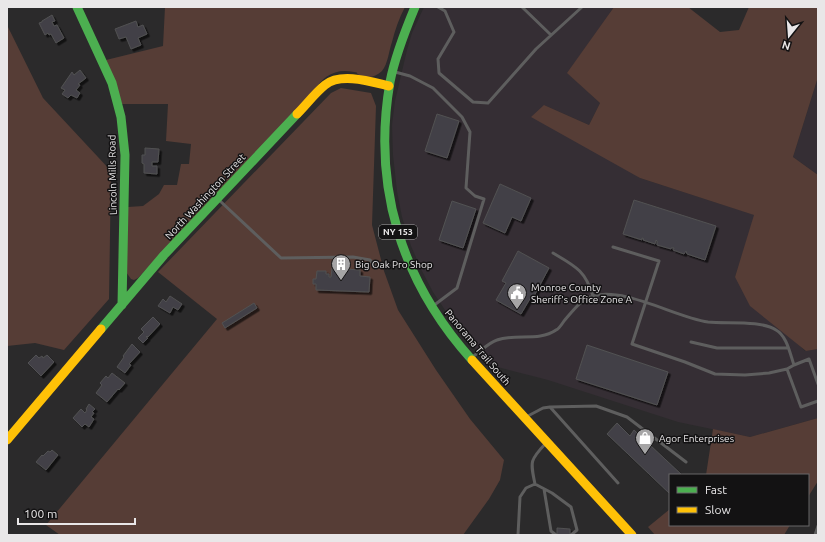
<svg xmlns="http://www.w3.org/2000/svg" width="825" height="542" viewBox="0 0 825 542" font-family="Ubuntu,sans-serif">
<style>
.built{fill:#352e34}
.green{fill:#563d36}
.building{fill:#434146;stroke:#515152;filter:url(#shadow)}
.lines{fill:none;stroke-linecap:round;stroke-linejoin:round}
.lane{stroke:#5e5e5e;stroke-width:3}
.fast{stroke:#4caf50;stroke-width:9}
.slow{stroke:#ffc107;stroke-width:9}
.labels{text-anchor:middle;stroke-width:3;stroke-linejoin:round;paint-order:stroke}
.shield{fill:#131213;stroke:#a9a7a8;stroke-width:1}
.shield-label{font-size:9px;font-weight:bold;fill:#e9e7e8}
.street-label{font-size:10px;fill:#e9e7e8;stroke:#131213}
.poi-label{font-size:10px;fill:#e9e7e8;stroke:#131213;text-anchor:start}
</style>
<defs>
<filter id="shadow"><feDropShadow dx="2.5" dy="2.5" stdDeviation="0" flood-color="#0009"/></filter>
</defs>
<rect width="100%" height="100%" fill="#2b2a2b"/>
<path class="built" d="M424 7H614L568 73 600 103 589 125 544 105 640 178 755 215 735 277 805 351 818 349V418L750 437 678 422 548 380 490 365 457 328 433 292 422 271 411 246 402 217 397 191 393 155 392 125 395 101 407 50 412 33Z
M818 77V175L793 157Z"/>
<path class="green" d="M165 7H405C399 18 395 30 392 42 389 50 388 64 382 71 376 77 367 79 359 75 355 72 359 73 354 72 335 68 323 76 313 92L138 278 134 280 131 279 126 272 128 207 143 206 159 194 164 185H177L181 164H189L191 144 166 141 168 104H122L106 60 163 46Z
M614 7H688L720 32 739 30 749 7H818V77L793 157 818 175V349L806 351 750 306 735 277 754 215 640 178 531 117 544 105 589 125 600 103 567 73Z
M7 25 43 98 111 171 109 299 64 350 35 343 7 346Z
M341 88 371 93 376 106 372 225 384 271 398 310 436 370 470 419 504 460 500 480 489 499 463 535H60L46 525 217 319 158 272 331 93Z
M818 418V481L808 497V475H706L713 429 750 437Z
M670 509V525H790L784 535H655L648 527Z"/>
<path class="building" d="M52 15 55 21 52 22 54 26 57 25 64 38 56 43 51 34 49 35 48 33 45 35 39 23 42 22V21Z
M136 21 138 27 143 25 147 34 138 38 141 45 131 49 126 37 119 39 115 29Z
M80 70 86 78 78 84 80 85 76 90 80 93 77 98 71 95 68 98 62 94 65 90 61 88 72 72 74 75Z
M437 114 459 121 447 158 425 151Z
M145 148 159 149 158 162H152V166H157V174L144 173V164L142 163V155H145Z
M500 184 531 198 521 221 512 217 505 233 483 223Z
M634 200 716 226 705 260 687 254 686 251 684 254 673 250 674 248H671V249L657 245V241L656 240 655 244 643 240 644 239 642 238V240L623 234Z
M452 201 476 209 463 248 439 240Z
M518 251 549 268 533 298 531 297 521 314 496 300 506 283 502 281Z
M332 268 360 270V276L370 277 369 292 316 290V284H313V279H316L317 271H326V274H329V277H331Z
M170 296 182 304 178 310 173 307 170 313 158 306 163 299 166 302Z
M254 303 257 308 225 328 222 323Z
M153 317 160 324 148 337 147 336 146 337 148 338 143 343 138 338 144 332 141 329Z
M132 344 140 352 129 364 131 365 125 373 117 367 124 357 123 356Z
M587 345 668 372 657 405 576 379Z
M36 355 39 358 42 356 43 358 47 355 54 362 41 376 28 363Z
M112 373 125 383 119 390 118 389 107 402 96 393 102 385 100 383 106 376 108 378Z
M89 404 95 409 92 412 94 413 91 417 94 419 89 427 85 424 82 427 73 418 81 409 85 413 87 410 86 409Z
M617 423 630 436 634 430 682 475H670V494L607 434Z
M52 450 58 455 46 470 36 462 42 455 43 456 48 451 50 452Z
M557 528 570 529V535H557Z"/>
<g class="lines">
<path class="lane" d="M438 7 445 11 454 32 438 59 439 73 473 102 488 103 536 49 582 7
M522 7 551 35
M395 72 410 76 433 88 462 117 470 132 466 188 475 196 484 199 457 288 433 306
M219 200 281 258 353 257 370 260 376 268
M613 247 659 261 632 344 685 362 715 374 745 375 769 373 787 369
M553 253C575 266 585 270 593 296
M691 342 717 348H787
M472 357C480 352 488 343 497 340 516 333 539 342 556 330 559 329 562 324 564 321 572 312 581 299 593 296 625 287 675 317 708 322 727 324 761 320 776 330 787 336 790 354 794 365
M818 384 809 359 794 365 787 369 801 407 818 401
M550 407 618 483
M526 417 543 408 550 407 596 406 627 417 686 462
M546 443C530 460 530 461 535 484L552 493 571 507 577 530 571 535
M544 489 551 531 556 535
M518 535 520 497 526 488 535 484
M815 535 818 526"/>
<path class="fast" d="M77 7 112 83 121 117 125 155 122 305
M415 7C405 31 395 56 390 82 372 186 401 281 472 360
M101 329 164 255 297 114"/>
<path class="slow" d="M297 114C306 105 315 93 325 85 341 72 372 82 389 86
M472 360 632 535
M7 440 101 329"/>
</g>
<defs>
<g id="building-pin" transform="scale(1)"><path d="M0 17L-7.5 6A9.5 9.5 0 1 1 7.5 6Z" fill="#a6a5a6" stroke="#131213"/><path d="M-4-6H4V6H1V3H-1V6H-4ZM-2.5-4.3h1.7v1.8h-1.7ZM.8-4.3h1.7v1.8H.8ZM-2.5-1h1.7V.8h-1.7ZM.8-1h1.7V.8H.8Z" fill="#fff"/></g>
<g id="civic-pin" transform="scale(1)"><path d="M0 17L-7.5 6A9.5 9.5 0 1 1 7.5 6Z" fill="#a6a5a6" stroke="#131213"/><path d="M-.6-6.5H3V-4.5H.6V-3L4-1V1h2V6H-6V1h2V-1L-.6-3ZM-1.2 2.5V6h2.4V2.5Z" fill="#fff"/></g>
<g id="shop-pin" transform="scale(1)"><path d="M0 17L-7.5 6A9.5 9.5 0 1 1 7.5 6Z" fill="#a6a5a6" stroke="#131213"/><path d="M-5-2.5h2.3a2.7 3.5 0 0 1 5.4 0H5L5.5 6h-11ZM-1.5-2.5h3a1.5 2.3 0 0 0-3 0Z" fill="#fff"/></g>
</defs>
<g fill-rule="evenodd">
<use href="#building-pin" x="341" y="264"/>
<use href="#civic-pin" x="517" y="293"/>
<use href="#shop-pin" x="645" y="438"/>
</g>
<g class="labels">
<rect class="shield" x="379" y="225" width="38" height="14" rx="3"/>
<g class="shield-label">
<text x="398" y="235">NY 153</text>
</g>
<g class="street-label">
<text transform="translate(112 175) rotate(-91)" y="4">Lincoln Mills Road</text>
<text transform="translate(205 196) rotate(-47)" y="4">North Washington Street</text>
<text transform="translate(478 347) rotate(50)" y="4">Panorama Trail South</text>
</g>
<g class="poi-label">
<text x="355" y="268">Big Oak Pro Shop</text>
<text x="531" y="291">Monroe County<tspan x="531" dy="12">Sheriff's Office Zone A</tspan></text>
<text x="659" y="442">Agor Enterprises</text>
</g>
</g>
<rect width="825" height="542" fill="none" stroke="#e9e7e8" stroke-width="16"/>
<rect x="669" y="474" width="140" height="52" fill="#131213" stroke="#696768"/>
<rect x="677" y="487" width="20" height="6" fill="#4caf50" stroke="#696768"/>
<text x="705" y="494" font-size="12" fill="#e9e7e8">Fast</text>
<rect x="677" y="507" width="20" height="6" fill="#ffc107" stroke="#696768"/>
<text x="705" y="514" font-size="12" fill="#e9e7e8">Slow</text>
<g transform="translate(789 36) rotate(197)" stroke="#131213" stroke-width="3" paint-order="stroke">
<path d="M0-3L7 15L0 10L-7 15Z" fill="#e9e7e8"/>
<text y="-6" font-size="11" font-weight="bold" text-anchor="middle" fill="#e9e7e8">N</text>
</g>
<path d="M18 518v6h117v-6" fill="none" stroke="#e9e7e8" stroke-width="2"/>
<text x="24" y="518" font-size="12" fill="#e9e7e8" stroke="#131213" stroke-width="3" paint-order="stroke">100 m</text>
</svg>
